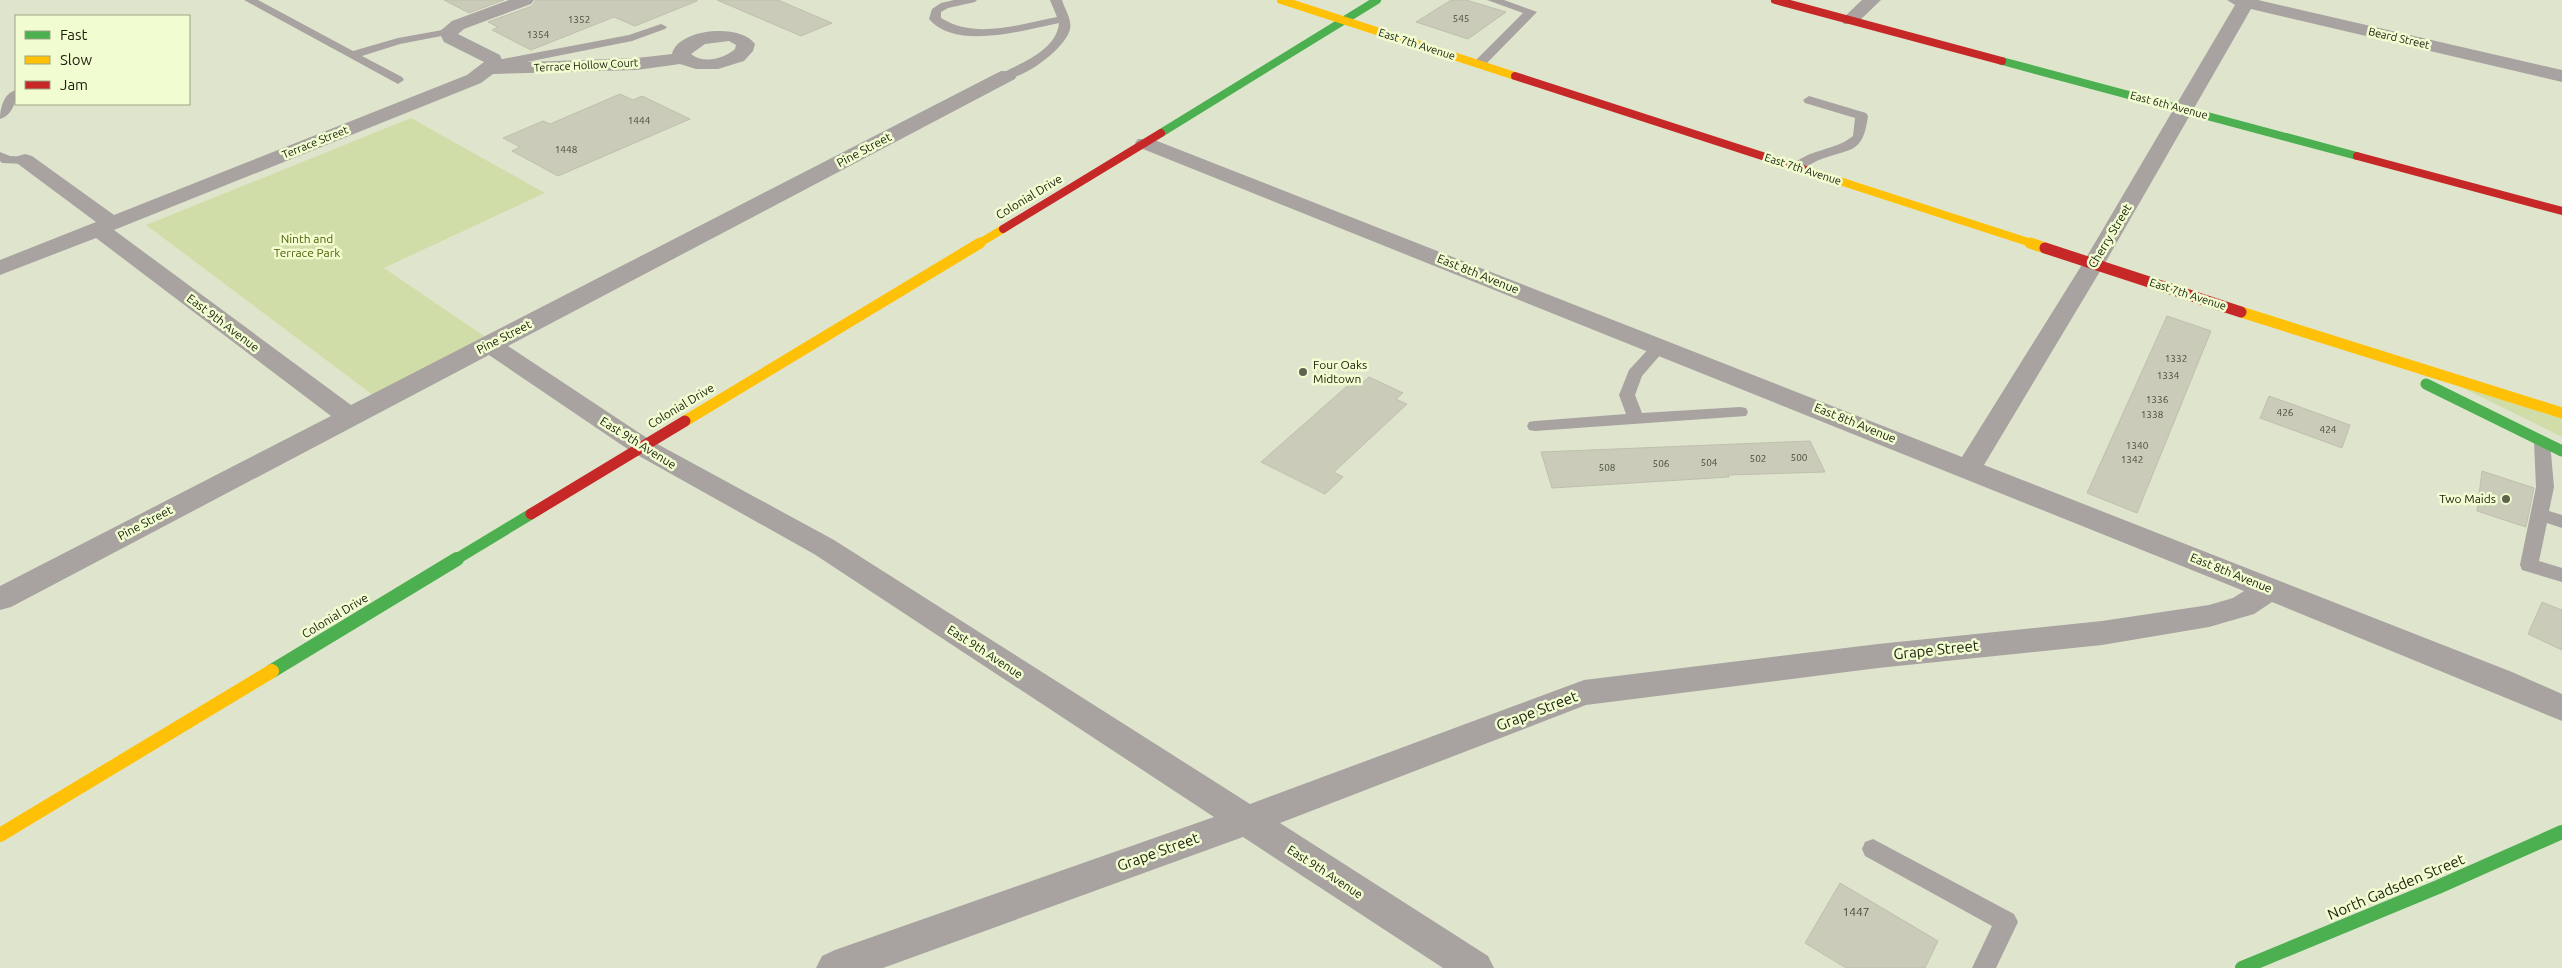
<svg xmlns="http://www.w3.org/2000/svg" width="2562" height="968" viewBox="0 0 2562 968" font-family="Ubuntu,sans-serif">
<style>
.green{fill:#d1dda8}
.building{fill:#cacbb8;stroke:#bec0ad}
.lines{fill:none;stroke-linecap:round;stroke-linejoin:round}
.lane{fill:#a8a2a0;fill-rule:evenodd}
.street{fill:#a8a2a0;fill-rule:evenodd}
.fast-far2{stroke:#4caf50;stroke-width:8}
.fast-far1{stroke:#4caf50;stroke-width:11}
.fast{stroke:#4caf50;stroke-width:14}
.slow-far2{stroke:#ffc107;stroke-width:8}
.slow-far1{stroke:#ffc107;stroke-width:11}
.slow{stroke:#ffc107;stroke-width:14}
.jam-far1{stroke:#c62828;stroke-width:8}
.jam{stroke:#c62828;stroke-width:11}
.poi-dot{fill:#5e6350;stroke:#f1fdd0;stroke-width:2}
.labels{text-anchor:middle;stroke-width:5;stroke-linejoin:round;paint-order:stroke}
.number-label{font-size:10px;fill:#484b3a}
.far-street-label{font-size:11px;fill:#191d0c;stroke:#f1fdd0}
.street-label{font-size:12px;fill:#191d0c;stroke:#f1fdd0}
.park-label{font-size:12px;fill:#515e09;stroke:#f1fdd0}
.poi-label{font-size:12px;fill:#191d0c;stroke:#f1fdd0;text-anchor:start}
.near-number-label{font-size:12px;fill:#484b3a}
.near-street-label{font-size:15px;fill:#191d0c;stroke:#f1fdd0}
</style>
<rect width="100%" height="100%" fill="#dfe5cd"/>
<path class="green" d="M411 118 545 193 384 268 487 338 374 396 146 225Z
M2459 386 2562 419V437Z"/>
<path class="building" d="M444 0H504L469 13Z
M536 0H697V1L635 26 614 17 531 50 492 30 498 27 488 22 532 6Z
M717 0H778L832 23 801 36Z
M1451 0H1466L1506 12 1468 39 1416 22Z
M620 94 633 100 642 96 690 119 558 176 512 151 520 147 503 138 543 121 550 124Z
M2167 316 2211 331 2137 513 2087 493Z
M1369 377 1403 393 1396 399 1407 404 1334 472 1343 477 1325 494 1261 462 1354 380 1362 383Z
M2269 396 2350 425 2342 448 2260 418Z
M1810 441 1825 472 1728 475 1729 477 1552 488 1541 452Z
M2482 471 2534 488 2526 527 2477 511Z
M2542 602 2562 610V650L2528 634Z
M1840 883 1938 941 1925 968H1846L1805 943Z"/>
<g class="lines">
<path class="lane" d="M244 0H258L353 51 398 38 448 29 454 32 452 34 400 44 362 56 402 77 404 80 398 84Z
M954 0H977L975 2 948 8 941 12V18C976 40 1020 24 1057 17L1050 0H1062C1065 10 1072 19 1070 29 1067 47 1021 82 1004 78V72C1024 62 1057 49 1059 23 1025 30 956 51 929 19L932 9 941 3Z
M1487 0H1504L1537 12 1483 67H1475V61L1523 13Z
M661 24 667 27 665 29 632 41 492 69 486 65 492 61 629 35Z
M16 90C17 101 12 116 0 119 0 108 4 93 16 90Z
M1809 96 1866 113 1868 116C1863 155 1850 148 1819 160 1811 163 1806 169 1798 171L1793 170 1791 167C1806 149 1835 151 1853 136L1855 118 1805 103 1803 100Z
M0 152 10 156 30 157 32 160 25 164 2 163 0 161Z
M1660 341 1668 346 1642 376 1635 395 1642 413 1740 407 1746 408 1748 412 1746 416 1535 431 1529 430 1527 426 1529 422 1535 421 1626 414 1619 395 1629 370 1654 343Z
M2542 436 2548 438 2550 442 2554 487 2549 511 2562 515V528L2547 523 2539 561 2562 568V582L2522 570 2520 565 2536 487 2534 442 2536 438Z
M1873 839 2014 914 2018 922 1996 968H1972L1992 926 1865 856 1862 849 1865 842Z"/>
<path class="street" d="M509 0H534L531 4 464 29 458 34 500 55 503 63 637 58 672 54C678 28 741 23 755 44L753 51 744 61 718 69H696L680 64 637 70 493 74 481 83 114 230 351 405 1001 71H1015L1017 75 1015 79 508 346 650 440 834 540 1250 804 1584 680 1878 644 2102 621 2209 605 2233 598 2244 591 1138 147 1135 143 1138 139H1152L1962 457 2083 263 2235 5 2227 0H2258L2562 70V82L2251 9 2105 263 1984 465 2512 672 2562 694V721L2272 602 2254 614 2209 627 2102 645 1878 668 1586 705 1280 823 1488 956 1494 968H1443L1243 837 883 968H816L822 956 835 950 1214 817 814 554 632 452 489 355 11 607 0 610V586L331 416 96 238 0 275V260L96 222 18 164 15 160 18 156 25 154 32 156 114 215 467 75 484 62 444 42 439 32 452 21ZM729 41 736 45 735 49C724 59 703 64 691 54L705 44Z
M1862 0H1881L1856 24H1844L1841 20Z"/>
<path class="fast-far2" d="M2002 61 2357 156
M1161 133 1377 0"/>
<path class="fast-far1" d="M2426 384 2562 451
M455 560 531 514"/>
<path class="fast" d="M272 671 457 559
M2242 968 2438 887 2562 832"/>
<path class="slow-far2" d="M1281 0 1515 76
M1815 173 2034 244
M978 244 1003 229"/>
<path class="slow-far1" d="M2030 243 2045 248
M2241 312 2562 413
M685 421 980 243"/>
<path class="slow" d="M0 835 272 671"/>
<path class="jam-far1" d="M1775 0 2002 61
M1515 76 1815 173
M2357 156 2562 211
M1003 229 1161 133"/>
<path class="jam" d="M2045 248 2241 312
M531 514 685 421"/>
</g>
<g class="poi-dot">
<circle cx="1303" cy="372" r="5"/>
<circle cx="2506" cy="499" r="5"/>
</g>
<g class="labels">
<g class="number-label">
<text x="1461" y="22">545</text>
<text x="579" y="23">1352</text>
<text x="538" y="38">1354</text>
<text x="639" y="124">1444</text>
<text x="566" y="153">1448</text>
<text x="2176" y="362">1332</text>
<text x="2168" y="379">1334</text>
<text x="2157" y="403">1336</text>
<text x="2285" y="416">426</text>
<text x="2152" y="418">1338</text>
<text x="2328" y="433">424</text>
<text x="2137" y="449">1340</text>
<text x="1799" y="461">500</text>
<text x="1758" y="462">502</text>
<text x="2132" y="463">1342</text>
<text x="1709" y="466">504</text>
<text x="1661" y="467">506</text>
<text x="1607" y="471">508</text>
</g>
<g class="far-street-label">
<text transform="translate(2399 38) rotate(13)" y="4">Beard Street</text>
<text transform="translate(1417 44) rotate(18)" y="4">East 7th Avenue</text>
<text transform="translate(586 65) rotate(-3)" y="4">Terrace Hollow Court</text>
<text transform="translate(2169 105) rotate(15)" y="4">East 6th Avenue</text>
<text transform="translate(315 142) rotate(-22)" y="4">Terrace Street</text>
<text transform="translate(1803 169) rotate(18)" y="4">East 7th Avenue</text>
<text transform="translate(2188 294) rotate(18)" y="4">East 7th Avenue</text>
</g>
<g class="street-label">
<text transform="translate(864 150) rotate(-28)" y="4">Pine Street</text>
<text transform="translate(1029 197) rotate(-31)" y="4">Colonial Drive</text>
<text transform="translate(2110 236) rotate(-59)" y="4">Cherry Street</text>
<text transform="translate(1478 274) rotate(22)" y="4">East 8th Avenue</text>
<text transform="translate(223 323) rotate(37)" y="4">East 9th Avenue</text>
<text transform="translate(504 337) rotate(-27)" y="4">Pine Street</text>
<text transform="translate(681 406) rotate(-31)" y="4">Colonial Drive</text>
<text transform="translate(1855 423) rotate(22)" y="4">East 8th Avenue</text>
<text transform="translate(638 443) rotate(32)" y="4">East 9th Avenue</text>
<text transform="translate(145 523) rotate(-28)" y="4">Pine Street</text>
<text transform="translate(2231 573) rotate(22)" y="4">East 8th Avenue</text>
<text transform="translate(335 616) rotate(-31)" y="4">Colonial Drive</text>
<text transform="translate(985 652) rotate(33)" y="4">East 9th Avenue</text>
<text transform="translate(1325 872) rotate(33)" y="4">East 9th Avenue</text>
</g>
<g class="park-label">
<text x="307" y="243">Ninth and<tspan x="307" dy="14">Terrace Park</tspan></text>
</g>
<g class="poi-label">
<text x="1313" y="369">Four Oaks<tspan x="1313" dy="14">Midtown</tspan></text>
<text x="2496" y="503" text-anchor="end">Two Maids</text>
</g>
<g class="near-number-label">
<text x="1856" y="916">1447</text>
</g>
<g class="near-street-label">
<text transform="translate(1936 650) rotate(-6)" y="5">Grape Street</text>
<text transform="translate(1537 711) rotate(-21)" y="5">Grape Street</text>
<text transform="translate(1158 852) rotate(-20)" y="5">Grape Street</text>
<text transform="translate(2396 887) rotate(-23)" y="5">North Gadsden Street</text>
</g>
</g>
<rect x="15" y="15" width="175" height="90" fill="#f1fdd0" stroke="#9ba382"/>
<rect x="25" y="31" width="25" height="8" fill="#4caf50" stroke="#9ba382"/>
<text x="60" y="40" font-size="15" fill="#191d0c">Fast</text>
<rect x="25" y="56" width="25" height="8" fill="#ffc107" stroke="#9ba382"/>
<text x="60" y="65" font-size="15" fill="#191d0c">Slow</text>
<rect x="25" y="81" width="25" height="8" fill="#c62828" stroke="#9ba382"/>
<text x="60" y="90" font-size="15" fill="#191d0c">Jam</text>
</svg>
